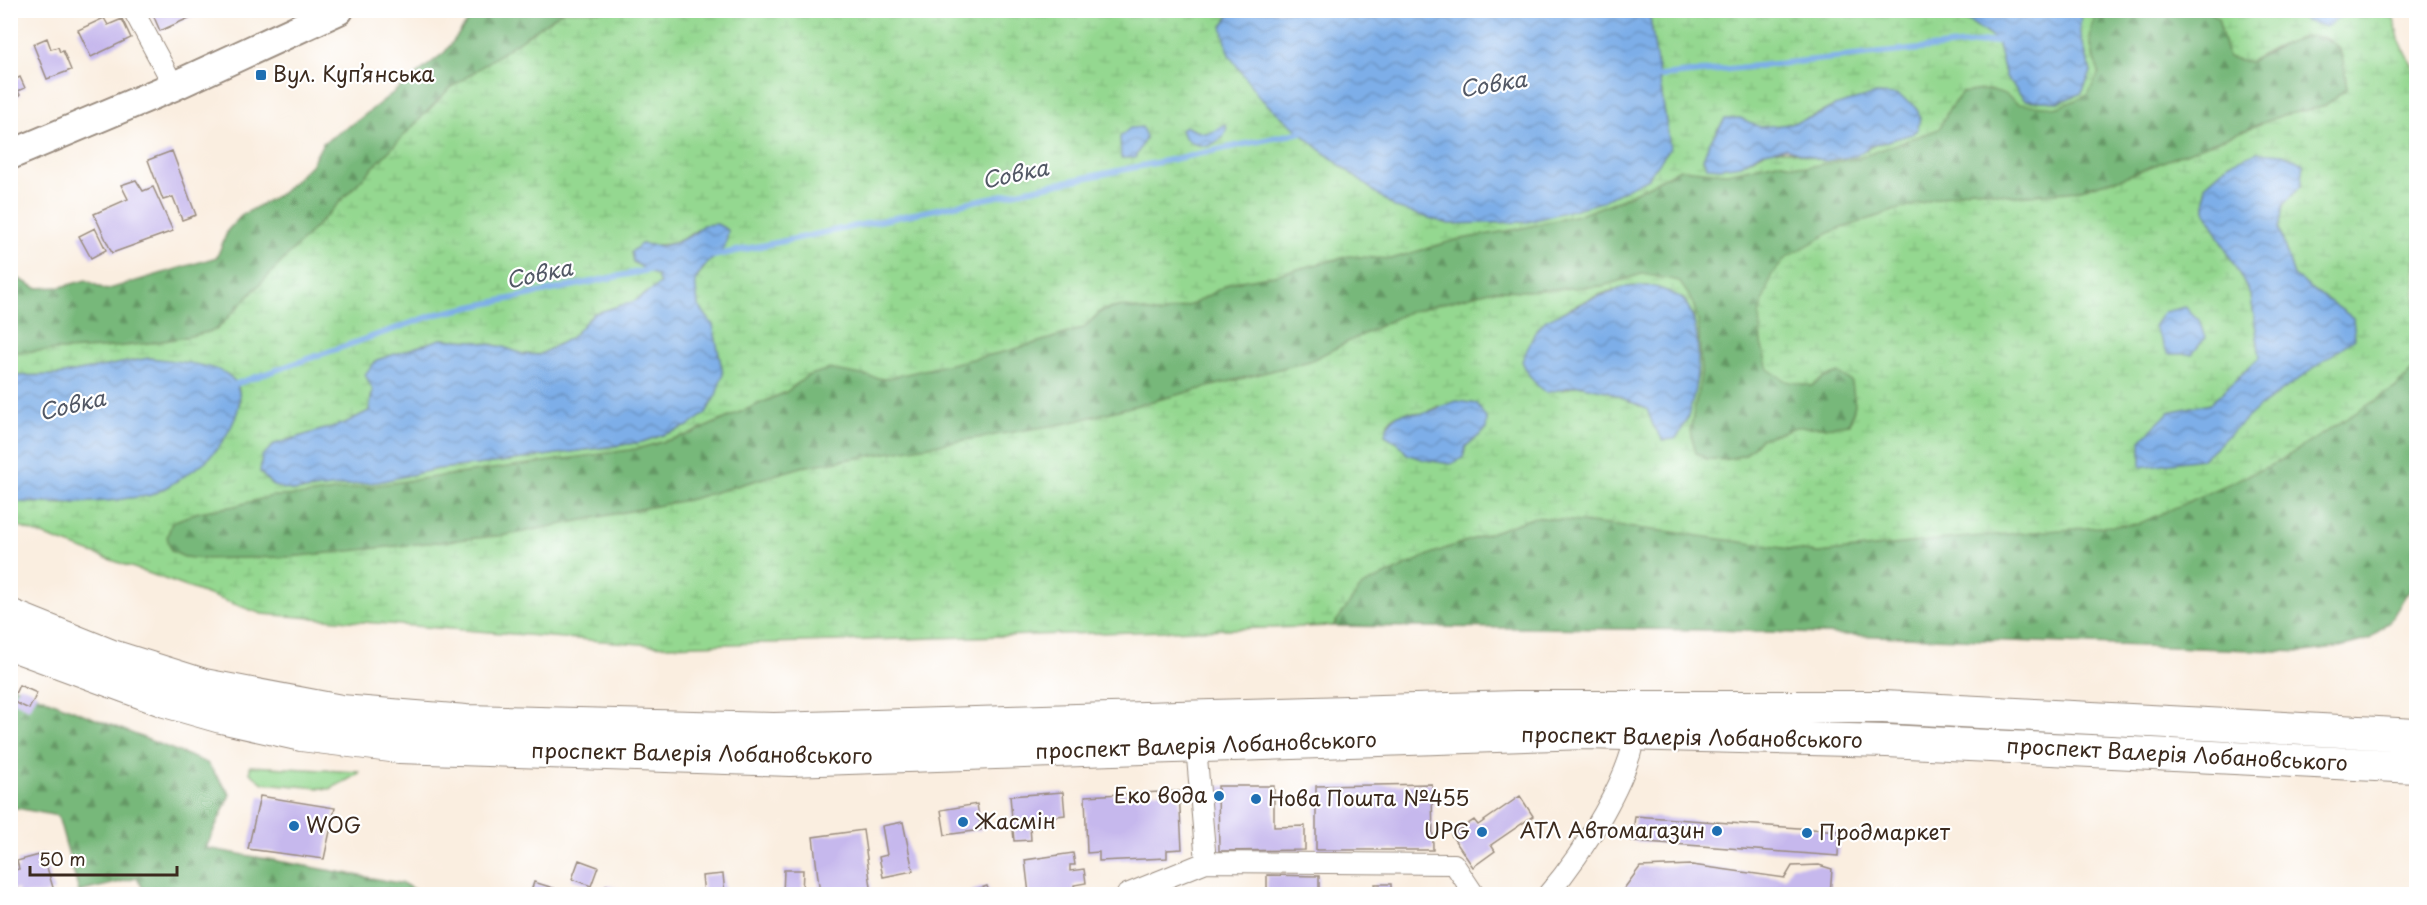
<svg xmlns="http://www.w3.org/2000/svg" width="2427" height="905" viewBox="0 0 2427 905" font-family="'Playpen Sans',sans-serif">
<style>
.green{fill:#94d890;stroke:#688157;stroke-width:1.5}
.forest{fill:url(#forest-firs);stroke:#59714c;stroke-width:1.5}
.wetland{fill:url(#wetland-marsh);stroke:#688157;stroke-width:1.5;fill-rule:evenodd}
.water{fill:url(#water-waves);stroke:#5c6c83;stroke-width:1.5}
.lines{fill:none;stroke-linecap:round;stroke-linejoin:round}
.stream{stroke:#7daee8;stroke-width:6}
.building{fill:#c6b8ed}
.street-casing{stroke:#9a8c7f;stroke-width:22}
.secondary-casing{stroke:#9a8c7f;stroke-width:32}
.primary-casing{stroke:#9a8c7f;stroke-width:34}
.street{stroke:#fff;stroke-width:20}
.secondary{stroke:#fff;stroke-width:28}
.primary{stroke:#fff;stroke-width:32}
.poi-dot{fill:#1f6fb2;stroke:#fff;stroke-width:2}
.labels{text-anchor:middle;stroke-width:4.5;stroke-linejoin:round;paint-order:stroke}
.poi-label{font-size:21px;fill:#3b2a1e;stroke:#fff;text-anchor:start}
.street-label{font-size:21px;fill:#3b2a1e;stroke:#fff}
.water-label{font-size:22px;font-style:italic;fill:#525865;stroke:#fff}
</style>
<defs>
<pattern id="forest-firs" width="22" height="20" patternUnits="userSpaceOnUse" patternTransform="scale(1.5)"><rect width="22" height="20" fill="#77b87a"/><path d="M5 1l3.5 6h-7zM16 11l3.5 6h-7z" fill="#639663"/></pattern>
<pattern id="wetland-marsh" width="20" height="14" patternUnits="userSpaceOnUse" patternTransform="scale(1.5)"><rect width="20" height="14" fill="#94d890"/><path d="M1 5h8M5 5V1M11 12h8M15 12V8" fill="none" stroke="#80ba7c"/></pattern>
<pattern id="water-waves" width="16" height="10" patternUnits="userSpaceOnUse" patternTransform="scale(1.5)"><rect width="16" height="10" fill="#7daee8"/><path d="M0 5q4-4 8 0t8 0" fill="none" stroke="#688ebb"/></pattern>
</defs>
<rect width="100%" height="100%" fill="#fff"/>
<filter id="ink" filterUnits="userSpaceOnUse"><feTurbulence type="fractalNoise" baseFrequency=".0167" numOctaves="2"/><feDisplacementMap in="SourceGraphic" scale="12" xChannelSelector="R" yChannelSelector="G"/><feConvolveMatrix kernelMatrix="1 2 1 2 8 2 1 2 1" color-interpolation-filters="sRGB"/></filter>
<filter id="wash" filterUnits="userSpaceOnUse"><feTurbulence type="fractalNoise" baseFrequency=".008" numOctaves="4" result="noise"/><feDisplacementMap in="SourceGraphic" scale="24" xChannelSelector="R" yChannelSelector="G"/><feGaussianBlur stdDeviation="1.35" result="paint"/><feColorMatrix in="noise" values="0 0 0 0 0 0 0 0 0 0 0 0 0 0 0 0 0 1.4 0 .05"/><feComposite in="paint" operator="in"/></filter>
<g filter="url(#wash)">
<rect width="100%" height="100%" fill="#faeee0"/>
<path class="green" d="M250 766 359 772V774L330 789 263 783 250 773Z"/>
<path class="forest" d="M476 11H563L448 90 216 330C149 348 79 350 11 352L10 274 36 288 61 287 86 280 106 290 217 257 228 230 242 215 282 193 311 165 323 143 357 121 445 52Z
M2120 11H2209L2218 18 2228 57 2249 62 2291 41 2316 35 2335 44 2344 62 2347 88 2323 107 2283 115 2122 178 2070 192 2015 196 1972 189 1896 210 1831 232 1811 386 1823 378 1839 373 1852 382 1855 405 1849 424 1761 439 1745 455 1724 460 1707 459 1696 453 1690 431 1701 375 1698 321 1692 300 1642 274 1603 286 1528 291 1494 290 1406 313 1310 361 1068 423 802 467 692 499 507 535 290 557 202 559 184 557 171 551 167 537 172 522 198 512 234 506 272 496 305 495 636 449 690 434 786 392 807 376 829 369 884 379 1012 350 1052 338 1083 328 1102 311 1122 306 1160 314 1193 304 1230 283 1274 275 1350 256 1391 259 1455 240 1518 229 1582 214 1620 200 1680 169 1727 173 1777 162 1806 167 1858 158 1939 129 1949 109 1962 93C1986 89 1999 86 2018 104L2099 73C2093 54 2085 37 2095 18Z
M2416 367V585L2405 596 2392 618 2370 639 2336 648 2304 652 1716 630 1333 626 1361 586 1433 553 1535 517 1672 532 1818 553 1957 538 2395 388Z
M10 685 207 763 230 794 206 848 404 884 421 894H146L137 878 79 892 58 816 11 807Z"/>
<path class="wetland" d="M2083 10 2120 11 2095 18C2085 37 2093 54 2099 73L2088 95 2059 107 2018 104C1999 86 1986 89 1962 93L1949 109 1939 129 1858 158 1806 167 1777 162 1727 173 1680 169 1620 200 1582 214 1518 229 1455 240 1391 259 1349 256 1274 275 1230 283 1193 304 1160 314 1122 306 1102 310 1083 328 1052 338 1012 350 884 379 829 369 807 376 786 392 690 434 636 449 305 495 272 496 234 506 198 512 172 522 167 537 171 551 184 557 202 559 290 557 507 535 692 499 802 467 1068 423 1310 361 1406 313 1494 290 1528 291 1603 286 1642 274 1679 281 1692 300 1698 321 1701 375 1690 431 1696 453 1707 459 1724 460 1745 455 1761 439 1796 427H1824L1850 424 1855 405 1852 382 1839 373 1823 378 1812 386 1786 381 1768 369 1761 343 1759 315 1771 276 1787 257 1831 232 1896 210 1972 189 2015 196 2070 192 2122 178 2283 115 2323 107 2347 89C2345 75 2345 54 2335 44 2314 23 2269 50 2249 62L2228 57 2218 18 2209 11H2298L2305 21 2345 15 2347 11H2392L2399 39 2416 73V367L2395 388 2278 462 2138 524 1957 538 1818 553 1672 532 1535 517 1433 553 1362 586 1333 626 666 646 262 614 11 524V502L68 504 151 495 208 459 240 402 238 384 227 374 204 367 149 358 58 375 11 376 10 352C79 350 149 348 216 330L448 90 563 11H1232L1222 26 1260 98 1322 151 1396 208 1670 148 1649 11H1948V14L1956 19 1969 21 1997 41 2006 77 2025 100 2059 102 2082 93 2091 72 2079 30ZM1834 106 1888 139C1866 148 1853 159 1828 160 1821 161 1812 157 1805 155 1775 146 1767 149 1741 165L1703 159 1718 128 1740 118C1746 121 1754 127 1761 127 1787 128 1812 118 1834 106ZM2258 152 2301 186 2283 205 2279 229 2294 276 2353 318 2202 459 2169 412 2211 403 2260 357 2251 296 2205 210V185L2230 163ZM703 225 720 254 708 262 695 281 698 305 713 325 688 426 642 442 493 463 437 469 378 482 294 491 275 444 345 423 369 411 377 360 441 339 473 341 503 347 522 354 539 355 572 337 593 314 635 301 660 284 657 276 647 270 641 244C669 247 681 243 703 225ZM1653 286 1684 299 1694 317 1698 375 1687 419 1653 425 1647 409 1607 391 1578 385 1563 390 1536 330C1553 314 1601 292 1624 287 1633 286 1644 286 1653 286ZM1438 406 1486 430 1466 446 1407 454 1398 443 1385 435 1388 423 1394 416 1408 412 1424 414Z"/>
<path class="water" d="M1948 10 2083 11 2079 30 2091 72 2082 93 2059 102 2025 100 2006 77 1997 41 1969 21 1956 19 1948 14Z
M1232 11H1649L1670 148 1648 178 1601 202 1528 222 1449 224 1396 208 1322 151 1260 98 1229 55 1222 26Z
M2298 11H2347L2345 14 2326 27 2305 21Z
M1876 94 1898 95 1917 107 1920 117 1918 129 1912 134 1870 146 1856 156 1825 161 1785 148 1760 153 1741 165 1720 168 1707 167 1703 159 1709 143 1725 119 1740 118 1760 127 1790 124 1815 116 1834 106Z
M1226 124C1229 136 1218 141 1209 146 1197 146 1185 142 1181 130L1185 126C1194 130 1204 136 1214 131 1219 129 1220 125 1226 124Z
M1142 127 1146 137 1135 158H1121L1120 137 1130 128Z
M2258 152 2283 154 2304 164 2301 186 2283 205 2279 229 2294 276 2353 318 2355 338 2257 409 2202 459 2141 467V440L2169 412 2211 403 2260 357 2251 296 2205 210V185L2230 163Z
M717 224 728 230C726 250 723 250 709 262 703 266 699 275 695 281L698 305 713 325 723 374 716 395 706 413 688 426 642 442 493 463 437 469 378 482 294 491 273 486 260 472 262 456 275 444 345 423 369 411 373 390 365 374 377 360 441 339 473 341 503 347 523 354 539 355 572 337 593 314 635 301 660 284 657 276 633 262 631 252 641 244 662 246 675 243 692 235 703 225Z
M1653 286C1662 290 1680 294 1685 302 1707 331 1699 412 1675 439L1663 440 1653 425 1647 409 1607 391 1578 385 1546 393C1534 384 1528 375 1522 361L1536 330 1546 320 1589 300 1624 287Z
M2185 307 2199 320 2205 338 2192 354H2168L2154 326 2164 312Z
M149 358C168 360 213 364 228 375 256 395 226 440 209 458 201 466 162 491 151 495 145 497 136 497 129 498 89 505 50 503 11 502V376L58 375Z
M1457 401 1477 404 1487 420 1486 430 1466 446 1463 458 1451 464 1425 460 1407 454 1398 443 1385 435C1388 421 1395 412 1411 413 1416 413 1421 415 1425 413 1436 410 1446 404 1457 401Z"/>
<g class="lines">
<path class="stream" d="M1652 77 1997 41 2002 37
M713 256 1307 131
M230 386 437 314 653 269"/>
</g>
<g id="blocks">
<path class="building" d="M151 10H199L200 13 160 31Z
M104 18 108 25 122 19 131 38 91 57 78 30Z
M47 38 51 49 58 47 60 52 63 51 71 70 47 79 33 44Z
M10 77 12 81 20 77 25 88 18 91 20 95 10 99Z
M172 151 196 215 182 220 173 197 163 200 148 160Z
M136 180 143 191 153 187 173 231 112 253 94 214 128 199 121 185Z
M95 228 106 250 91 258 79 236Z
M19 685 37 693 29 709 12 701Z
M1432 784 1433 850H1316V786Z
M1218 786H1274V827L1305 826V850L1219 851Z
M1179 791 1182 849 1167 850V858L1099 861V852L1087 853 1085 796Z
M1063 792 1065 815 1048 817V824L1030 826 1031 840 1014 841 1010 796Z
M260 796 335 808 324 859 248 849Z
M1520 796 1533 816 1491 845 1495 851 1473 867 1451 835 1474 820 1478 825Z
M977 804 981 830 945 835 941 810Z
M1635 816 1839 831 1838 856 1632 841Z
M903 822 913 871 883 877 879 857 887 855 882 826Z
M863 830 872 894H820L813 837Z
M1073 853 1075 865H1070V871L1084 869 1086 883 1074 885 1075 893 1029 894 1025 860Z
M43 854 54 891 43 894H19L18 889 10 890V878L13 877 11 871 19 869 17 861Z
M579 860 598 867 591 886 572 879Z
M1692 865 1785 878 1792 866 1819 865 1832 869 1830 894H1620L1640 867Z
M784 870H803L802 894H783Z
M723 874 725 894H704L702 876Z
M1267 875 1319 876V894H1267Z
M534 882 563 891 562 894H530Z
M1375 884H1391V892L1375 893Z
M606 885 633 892 632 894H604Z
M987 886 990 894H971V891Z"/>
</g>
</g>
<g filter="url(#ink)">
<use href="#blocks" fill-opacity="0" stroke="#9a8c7f" stroke-width="1.5"/>
<g class="lines">
<g class="street-casing">
<path id="street" d="M133 10 174 86
M1196 746 1206 862
M1127 894 1206 862 1454 864 1474 894
M1548 894C1580 857 1635 773 1636 723"/>
</g>
<g class="secondary-casing">
<path id="secondary" d="M10 155 174 86 339 10"/>
</g>
<g class="primary-casing">
<path id="primary" d="M10 615 112 656 204 685 341 711 466 721 774 729 1516 707H1883L2416 735
M10 644 165 701 221 717 301 735 399 747 790 760 1586 733 1887 741 2416 767"/>
</g>
<use href="#street" class="street"/>
<use href="#secondary" class="secondary"/>
<use href="#primary" class="primary"/>
</g>
</g>
<g class="poi-dot">
<rect x="255" y="69" width="12" height="12" rx="3"/>
<circle cx="1219" cy="796" r="6"/>
<circle cx="1256" cy="799" r="6"/>
<circle cx="963" cy="822" r="6"/>
<circle cx="294" cy="826" r="6"/>
<circle cx="1717" cy="831" r="6"/>
<circle cx="1482" cy="832" r="6"/>
<circle cx="1807" cy="833" r="6"/>
</g>
<g class="labels">
<g class="poi-label">
<text x="273" y="82">Вул. Куп’янська</text>
<text x="1207" y="803" text-anchor="end">Еко вода</text>
<text x="1268" y="806">Нова Пошта №455</text>
<text x="975" y="829">Жасмін</text>
<text x="306" y="833">WOG</text>
<text x="1705" y="838" text-anchor="end">АТЛ Автомагазин</text>
<text x="1470" y="839" text-anchor="end">UPG</text>
<text x="1819" y="840">Продмаркет</text>
</g>
<g class="street-label">
<text transform="translate(1692 738) rotate(1)" y="7">проспект Валерія Лобановського</text>
<text transform="translate(1206 746) rotate(-2)" y="7">проспект Валерія Лобановського</text>
<text transform="translate(702 754) rotate(1)" y="7">проспект Валерія Лобановського</text>
<text transform="translate(2177 755) rotate(3)" y="7">проспект Валерія Лобановського</text>
</g>
<g class="water-label">
<text transform="translate(1493 84) rotate(-9)" y="8">Совка</text>
<text transform="translate(1015 174) rotate(-12)" y="8">Совка</text>
<text transform="translate(539 274) rotate(-12)" y="8">Совка</text>
<text transform="translate(72 405) rotate(-13)" y="8">Совка</text>
</g>
</g>
<rect width="2427" height="905" fill="none" stroke="#fff" stroke-width="36"/>
<path d="M30 866v9h147v-9" fill="none" stroke="#3b2a1e" stroke-width="3"/>
<text x="39" y="866" font-size="18" fill="#3b2a1e" stroke="#ffffff" stroke-width="4.5" paint-order="stroke">50 m</text>
</svg>
